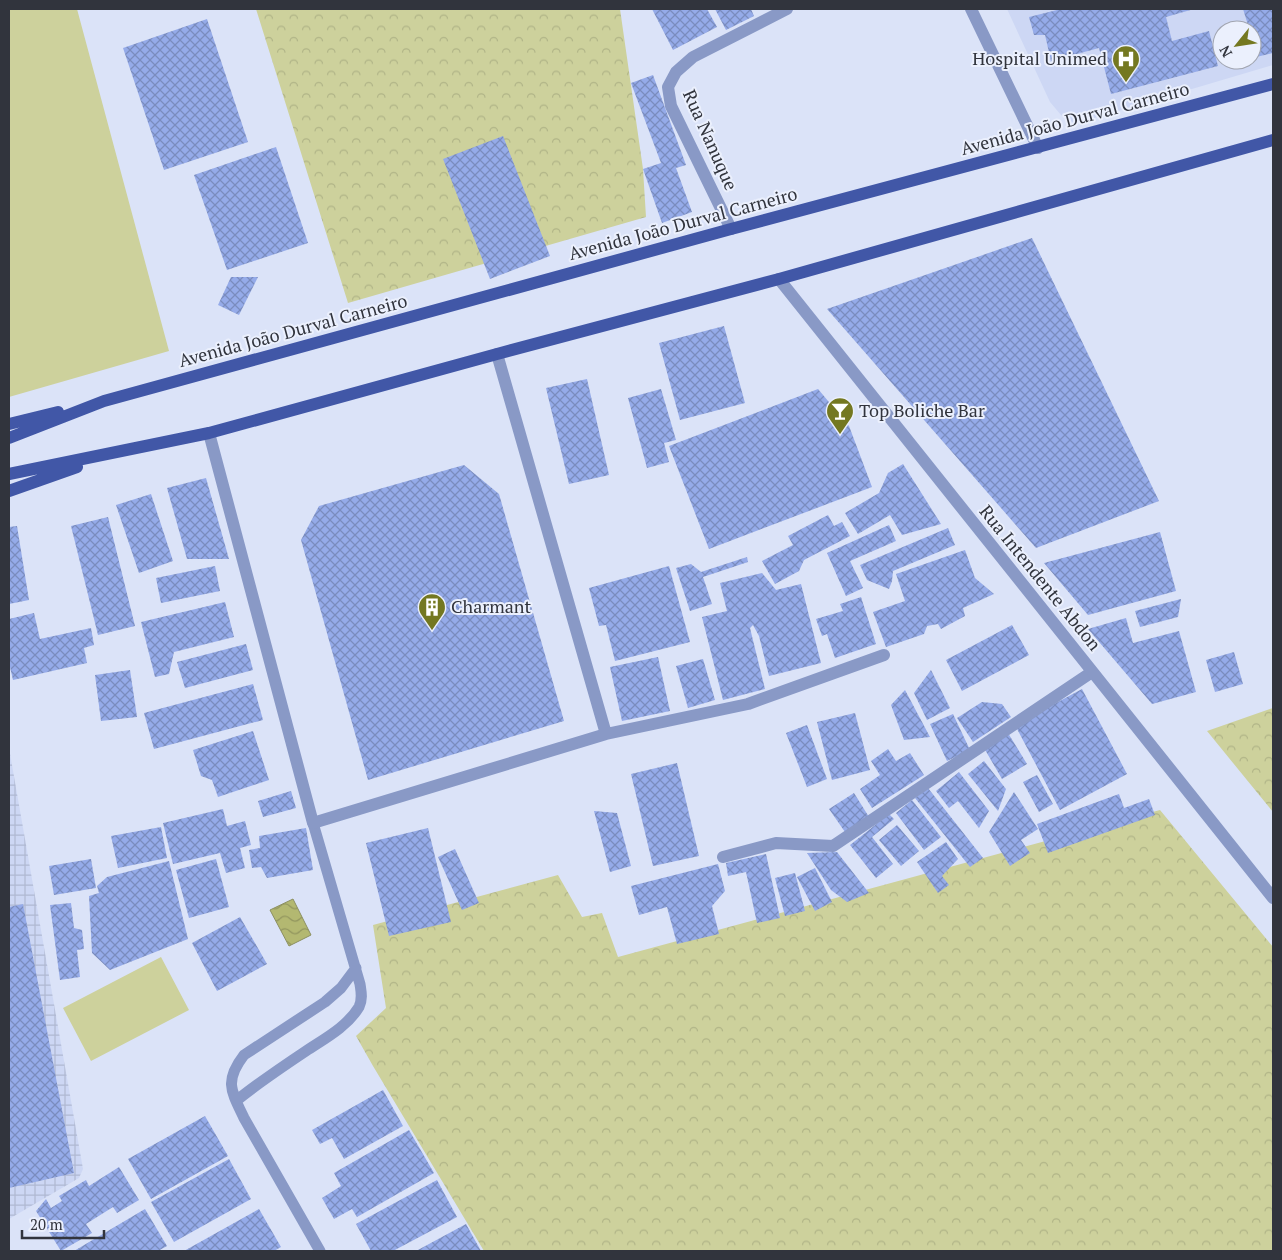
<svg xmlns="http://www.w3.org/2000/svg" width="1282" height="1260" viewBox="0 0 1282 1260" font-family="'PT Serif',serif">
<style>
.built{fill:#cdd7f4;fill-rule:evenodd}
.industrial{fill:url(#industrial-grid)}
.green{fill:#cdd19c}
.forest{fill:url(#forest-crowns)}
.water{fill:url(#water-waves);stroke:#8c9061}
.building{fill:url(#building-cross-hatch)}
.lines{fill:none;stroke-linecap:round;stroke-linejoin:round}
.service{stroke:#8999c6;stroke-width:11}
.minor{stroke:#8999c6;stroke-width:12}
.tertiary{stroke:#8999c6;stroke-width:12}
.primary{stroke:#4157a7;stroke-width:12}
.labels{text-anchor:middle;stroke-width:4;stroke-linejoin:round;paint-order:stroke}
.poi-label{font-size:18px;fill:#31343d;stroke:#ebf0fd;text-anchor:start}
.street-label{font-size:18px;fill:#31343d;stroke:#ebf0fd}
</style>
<defs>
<pattern id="industrial-grid" width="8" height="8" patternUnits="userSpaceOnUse" patternTransform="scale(1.25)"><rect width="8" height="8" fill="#cdd7f4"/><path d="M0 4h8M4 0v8" fill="none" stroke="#b0b9d2"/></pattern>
<pattern id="forest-crowns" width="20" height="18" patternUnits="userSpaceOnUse" patternTransform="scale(1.25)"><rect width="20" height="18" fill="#cdd19c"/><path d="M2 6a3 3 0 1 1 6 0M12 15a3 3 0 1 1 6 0" fill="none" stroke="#b0b487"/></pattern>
<pattern id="water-waves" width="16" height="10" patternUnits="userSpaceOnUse" patternTransform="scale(1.25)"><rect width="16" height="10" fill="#b3b871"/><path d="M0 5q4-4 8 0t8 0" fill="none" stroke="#92965e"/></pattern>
<pattern id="building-cross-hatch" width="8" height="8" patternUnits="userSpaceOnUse" patternTransform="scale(1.25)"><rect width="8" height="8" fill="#95abe9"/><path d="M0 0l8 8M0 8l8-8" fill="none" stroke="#7a8cbe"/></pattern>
</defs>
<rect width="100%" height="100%" fill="#dbe3f8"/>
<path class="built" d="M1007 9H1273V65L1084 121 1072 122 1061 115 1050 102ZM1222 30H1252V60H1222Z"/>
<path class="industrial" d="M9 748 83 1169 79 1178 9 1219Z"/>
<path class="green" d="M9 9H77L169 351 9 397Z
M161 957 189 1010 91 1061 63 1008Z"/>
<path class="forest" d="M256 9H620L643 169 646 217 348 303Z
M1273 708V812L1207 731Z
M1160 810 1273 947V1251H484L373 1066 356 1036 386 1008 373 925 558 875 582 917 602 913 618 957Z"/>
<path class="water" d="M293 899 311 935 289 946 270 910Z"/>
<path class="building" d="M652 9H707L717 27 673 50Z
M715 9H751L754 16 726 30Z
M1061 9H1194L1166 17 1172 41 1209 31 1218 66 1111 94 1099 48 1051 61 1045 35H1034L1029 17Z
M1243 9H1273V53L1252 58V30H1233L1248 25Z
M207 19 248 142 164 170 123 48Z
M1227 60H1244V61L1228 65Z
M653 75 686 165 676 168 692 212 662 223 643 169 661 163 631 83Z
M503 136 550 256 490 279 443 159Z
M276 147 308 243 227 270 194 175Z
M1032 238 1159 501 1036 548 827 309Z
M231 277H258L239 315 218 305Z
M724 326 745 403 680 420 659 343Z
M587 379 609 475 569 484 546 388Z
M661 389 676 440 664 443 669 462 647 468 628 398Z
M818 389 849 426 872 487 709 549 669 446Z
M903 464 941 524 902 535 890 515 858 534 845 513 879 493 888 473Z
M464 465 499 494 564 721 368 780 301 540 319 506Z
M206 478 229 559H187L167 488Z
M151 494 173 561 139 573 116 505Z
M828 515 834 526 842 522 850 536 804 560 799 571 775 584 762 561 793 545 788 536Z
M108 517 135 626 98 635 71 526Z
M889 525 896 541 850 561 863 588 846 596 827 553Z
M17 526 29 600 9 604V527Z
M948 528 955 545 893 571 892 581 889 589 867 580 860 565Z
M1160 532 1176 591 1088 615 1044 563Z
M965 550 975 578 994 594 963 608 965 616 941 629 938 624 927 626 924 634 886 647 873 612 905 601 896 574Z
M747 557 748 562 703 577 712 604 690 611 676 568 691 564 701 572Z
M215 566 220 591 161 603 156 578Z
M669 566 690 642 615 661 606 625 599 626 589 588Z
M762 573 776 590 801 584 821 663 769 676 759 636 753 625 750 628 765 689 723 700 702 617 727 611 720 583Z
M861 597 876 644 835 658 827 634 822 636 816 619 843 611 840 604Z
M1181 599 1178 617 1140 627 1135 611Z
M225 602 234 637 174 652 169 674 155 677 141 622Z
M34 613 40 639 91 628 94 645 84 648 87 663 13 680 9 663V619Z
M1126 618 1133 643 1179 631 1196 692 1152 704 1088 629Z
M1012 625 1029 655 962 691 946 660Z
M246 644 253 670 185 688 177 662Z
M1234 652 1243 684 1215 692 1206 660Z
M658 657 670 711 622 721 610 667Z
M703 659 715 700 688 708 676 666Z
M130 670 137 717 101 721 95 675Z
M931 670 950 708 927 720 914 693Z
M253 684 263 720 154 749 144 713Z
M1082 689 1127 774 1060 810 1015 725Z
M905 690 930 737 904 740 891 705Z
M982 702 1002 704 1011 717 973 742 957 718Z
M855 713 870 770 832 780 817 722Z
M953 714 970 750 947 761 930 724Z
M807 725 827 779 807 787 786 733Z
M253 731 269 780 218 797 212 780 201 776 193 750Z
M1008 733 1027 764 1002 779 984 748Z
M888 749 896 761 910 753 924 775 872 808 860 789 880 775 871 761Z
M984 761 1006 789 998 811 968 774Z
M677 763 699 856 653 866 631 774Z
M959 772 989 811 979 828 958 801 949 808 936 791Z
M1037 775 1053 804 1039 812 1023 782Z
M928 788 983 858 970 867 915 798Z
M291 791 296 808 263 817 258 801Z
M1014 792 1038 829 1021 840 1030 853 1010 866 989 832Z
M854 793 869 817 845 832 829 809Z
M1119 794 1124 808 1149 799 1155 815 1048 853 1037 824Z
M912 800 941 837 924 850 896 813Z
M223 809 227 826 245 821 251 845 240 848 245 868 226 873 220 853 173 864 163 823Z
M594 811 617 813 631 866 610 872Z
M889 814 894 819 872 837 893 864 876 878 850 845Z
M897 825 919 851 901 866 879 840Z
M161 827 167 858 118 868 111 836Z
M306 828 313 870 267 878 261 867 252 868 249 850 260 848 259 836Z
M428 828 451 922 389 936 366 843Z
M946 842 958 859 942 876 949 885 938 893 917 862Z
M455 849 479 903 462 910 438 857Z
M837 852 869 893 847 902 831 890 807 853Z
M766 854 780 918 757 923 746 872 728 876 726 863Z
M91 859 96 888 54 895 49 866Z
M216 859 229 907 189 918 176 870Z
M169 861 188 939 110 970 92 953 89 896 99 893 97 886 107 877Z
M718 864 725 891 712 906 719 934 677 944 667 907 639 915 631 886Z
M815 868 832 902 815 911 797 877Z
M795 873 805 911 785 916 775 878Z
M71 903 74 928 82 930 84 949 77 950 80 977 60 980 50 905Z
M23 904 74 1173 9 1188V907Z
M240 917 267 964 217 991 192 943Z
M383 1090 403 1126 344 1159 332 1138 320 1144 312 1130Z
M205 1116 228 1156 151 1199 128 1159Z
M409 1130 434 1173 357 1217 352 1209 334 1219 322 1198 341 1186 334 1173Z
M229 1159 251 1199 174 1242 151 1202Z
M119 1167 139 1200 117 1213 113 1207 86 1224 92 1233 61 1251 36 1211 46 1199 51 1208 62 1201 59 1196 86 1180 89 1186Z
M437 1180 457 1217 393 1251H371L356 1224Z
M145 1209 167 1246 158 1251H74Z
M259 1209 281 1247 274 1251H184Z
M466 1224 481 1251H416Z"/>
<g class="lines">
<path class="service" d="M236 1101C258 1083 282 1067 306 1051 324 1039 347 1027 359 1007 363 999 361 991 360 984L313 823
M320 1251 244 1118C231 1091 224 1081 244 1055L325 1002 341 988 356 968"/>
<path class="minor" d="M971 9 1038 148
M731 229 671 106 668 87 676 72 693 57 787 9
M497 354 606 734
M209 433 313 823 606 734 748 704 884 655
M723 857 776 843 833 846 1092 672"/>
<path class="tertiary" d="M779 279 1273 898"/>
<path class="primary" d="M9 424 58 412
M9 438 104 401 731 229 1273 84
M9 474 209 433 497 354 779 279 1273 140
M9 491 77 467"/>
</g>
<defs>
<g id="hospital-pin" transform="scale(1.4375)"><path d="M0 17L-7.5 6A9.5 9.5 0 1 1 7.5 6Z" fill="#747821" stroke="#ebf0fd"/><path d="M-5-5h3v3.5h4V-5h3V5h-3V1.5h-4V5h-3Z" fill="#fff"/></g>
<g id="bar-pin" transform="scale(1.4375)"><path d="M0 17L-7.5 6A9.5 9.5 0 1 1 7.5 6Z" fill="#747821" stroke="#ebf0fd"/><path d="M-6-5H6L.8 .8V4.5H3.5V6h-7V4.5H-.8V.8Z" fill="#fff"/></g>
<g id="building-pin" transform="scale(1.4375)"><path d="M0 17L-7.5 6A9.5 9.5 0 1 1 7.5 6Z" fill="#747821" stroke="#ebf0fd"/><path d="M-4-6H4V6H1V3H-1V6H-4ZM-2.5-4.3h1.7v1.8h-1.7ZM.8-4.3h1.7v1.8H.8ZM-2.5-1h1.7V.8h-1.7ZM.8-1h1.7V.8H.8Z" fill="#fff"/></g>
</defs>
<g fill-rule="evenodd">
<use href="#hospital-pin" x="1126" y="59"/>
<use href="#bar-pin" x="840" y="411"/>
<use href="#building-pin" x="432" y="607"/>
</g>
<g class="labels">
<g class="poi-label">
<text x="1107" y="65" text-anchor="end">Hospital Unimed</text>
<text x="859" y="417">Top Boliche Bar</text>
<text x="451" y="613">Charmant</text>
</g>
<g class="street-label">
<text transform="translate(1075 119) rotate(-15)" y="6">Avenida João Durval Carneiro</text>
<text transform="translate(710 140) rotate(66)" y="6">Rua Nanuque</text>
<text transform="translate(683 224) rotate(-15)" y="6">Avenida João Durval Carneiro</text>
<text transform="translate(293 331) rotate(-15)" y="6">Avenida João Durval Carneiro</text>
<text transform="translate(1040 578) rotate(51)" y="6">Rua Intendente Abdon</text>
</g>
</g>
<rect width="1282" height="1260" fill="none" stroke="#31343d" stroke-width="20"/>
<g transform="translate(1237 45) rotate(240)"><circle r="24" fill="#ebf0fd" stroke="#a1a5b0"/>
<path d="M0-4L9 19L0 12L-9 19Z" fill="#747821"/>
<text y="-8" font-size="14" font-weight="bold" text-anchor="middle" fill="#31343d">N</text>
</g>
<path d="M22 1230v8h82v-8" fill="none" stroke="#31343d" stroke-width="2.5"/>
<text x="30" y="1230" font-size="15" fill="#31343d" stroke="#ebf0fd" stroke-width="4" paint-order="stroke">20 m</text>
</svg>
